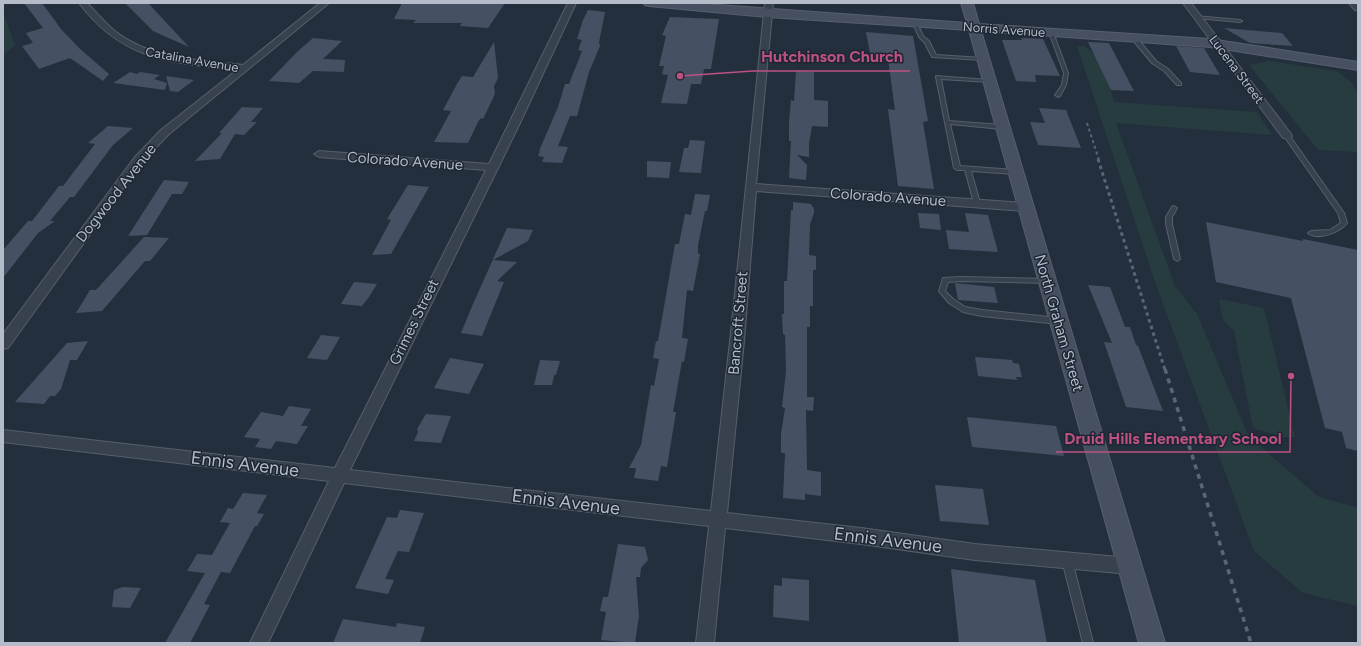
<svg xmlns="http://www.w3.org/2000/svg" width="1361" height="646" viewBox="0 0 1361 646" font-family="Figtree,sans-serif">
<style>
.green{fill:#263c3f}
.building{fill:#455162}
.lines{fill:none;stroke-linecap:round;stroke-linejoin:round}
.lane-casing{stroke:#565f6c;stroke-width:2}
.street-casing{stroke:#565f6c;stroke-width:2}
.secondary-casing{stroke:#565f6c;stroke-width:2}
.lane{fill:#38414e;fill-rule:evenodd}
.street{fill:#38414e;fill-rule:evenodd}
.secondary{fill:#465061;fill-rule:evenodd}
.rail-far2{stroke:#5a6575;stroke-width:2;stroke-dasharray:3 3;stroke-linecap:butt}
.rail-far1{stroke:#5a6575;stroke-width:3;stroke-dasharray:3.5 3.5;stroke-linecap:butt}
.rail{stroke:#5a6575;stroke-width:3.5;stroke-dasharray:5 5;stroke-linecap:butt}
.labels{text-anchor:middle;stroke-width:3;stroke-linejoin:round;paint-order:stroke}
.far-street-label{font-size:13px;fill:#b4bcc9;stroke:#1d2633}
.street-label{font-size:15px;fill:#b4bcc9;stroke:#1d2633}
.near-street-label{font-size:18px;fill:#b4bcc9;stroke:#1d2633}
.leader{fill:none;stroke:#bd5182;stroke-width:1.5}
.callout-dot{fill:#bd5182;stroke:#1d2633;stroke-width:1.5}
.callout-label{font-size:16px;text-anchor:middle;font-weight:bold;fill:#bd5182;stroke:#1d2633;stroke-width:3;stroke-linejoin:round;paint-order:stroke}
</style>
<rect width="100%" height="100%" fill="#242f3e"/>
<path class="green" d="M3 12 15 45 3 55Z
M1077 46H1085L1103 62 1114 102 1257 112 1272 135 1116 123 1175 286 1197 314 1249 437 1319 497 1358 508V606L1303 593 1254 551 1155 282Z
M1270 61 1337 71 1352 83 1358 94V152L1318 150 1249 65Z
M1219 299 1264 308 1295 437H1284L1253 428 1234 331 1223 321Z"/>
<path class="building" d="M24 3H42L61 29 79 48 109 74 103 81 70 58 39 69 22 46 33 43 26 33 43 28Z
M125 3H148L189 47 153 31Z
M402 3H505L488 28 460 26 462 23H413L416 20 394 19Z
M588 10 605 12 599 42 600 46 589 72 577 116H570L558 146 568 147 562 163 542 162 544 157 538 156 540 151H539L558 107 565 84H569L582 51 578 50 582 40 577 39 583 20Z
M670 17 719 19 711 69H704L701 84H691L687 104 661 103 668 75 662 74 664 66H659L666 36 662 35Z
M1224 28 1282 33 1293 46 1250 43Z
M866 32 913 36 928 121 923 122 934 189 898 186 888 109 895 110 888 59 871 58Z
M313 38 342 41 323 59 345 60 344 72 313 71 299 83 269 81 298 51Z
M1021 38 1043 39 1060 76 1035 75 1036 82 1016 81 1002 40H1022Z
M494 42 498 78 494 86 495 94 483 119 481 118 478 122 468 143 434 142 451 111 443 110 457 84 462 76 473 77Z
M1088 42 1109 43 1134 91 1111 90Z
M1176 46 1204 48 1220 75 1190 72Z
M796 71 814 72V100L828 101V127L812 126 809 144V157L797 155 807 165 806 180 789 178 791 141H789V123L791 100 794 101Z
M130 72 137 74 140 72 160 75 154 79 167 83 165 90 113 83Z
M166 76 194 80 178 92 170 91Z
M242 107 263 108 251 122H257L244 135 235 134 220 159 195 161 222 133H219Z
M1039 108 1066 110 1081 148 1038 145 1030 122 1045 123Z
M108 126 133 128 113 145 74 197H70L50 221H55L38 233 3 278V250L28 221H32L59 186H63L95 144 88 143Z
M690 140 705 141 701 173 679 172 684 148H688Z
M647 161 671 162 669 178 647 177Z
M164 180 189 182 182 194H172L147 235 128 236Z
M408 185 429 187 391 254 372 255 391 220 387 219Z
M695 194 710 195 707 211H705L698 245V254H700L693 291 687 290 682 338 688 339 684 362 682 361 673 412H676L667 467 661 466 658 481 634 478 636 468H629L641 445 651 385 654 386 659 359 653 358 656 341H658L675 244H679L685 214 691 215Z
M793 202 811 204 814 209V213L810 224 809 255 816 256V270H813V306H810V327H807V397H814L813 411 806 410 807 470 821 472V496L805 494V500L783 498 785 453H781V434L785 408 782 407 786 371 785 335 783 334 782 314H784V281H787L791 210H793Z
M918 213 939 214 941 230 920 228Z
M965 213 988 215 998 252 949 249 946 230 969 232Z
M1206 222 1303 241V239L1358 250V451L1346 448 1342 432 1325 428 1291 298 1216 282Z
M507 228 533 230 528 241 493 260 517 262 497 281 504 282 482 336 461 333 473 304Z
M144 237 169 238 150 261H145L102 311 76 313 90 290H96Z
M354 282 377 284 369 297 362 306 341 304Z
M955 283 994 287 998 303 958 300Z
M1088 285 1110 287 1125 327H1130L1136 345 1138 346 1163 411 1126 407 1104 342 1112 343Z
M321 335 340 337 327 360 307 358Z
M88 341 77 360H70L61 389 55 396H50L44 404 15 402 67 343Z
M975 357 1012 360 1013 363 1019 364 1022 377H1016L1017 380 978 376Z
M450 358 484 364 469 394 434 388Z
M540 360 560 361 556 375H554L552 385H534Z
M289 406 311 409 301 426H308L297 444 276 441 271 449 255 447 260 439 244 437 261 412 283 416Z
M426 414 451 416 441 443 414 441 418 432 417 429Z
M967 417 1056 426 1064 456 972 447Z
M935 485 983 489 989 525 940 521Z
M243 493 267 495 257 513 264 514 257 526H255L230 573 221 572 204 604 210 605 190 643H165L205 573 187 571 197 554 212 555 230 523 220 522 228 508 233 509Z
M400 510 424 513 409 552 398 551 385 579 394 580 388 594 355 588 387 517 397 518Z
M618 544 645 547 648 560 641 568 640 577H636L639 616 635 643 601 640 606 612 600 611 603 597H608Z
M951 569 1035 580 1047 643H959Z
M782 578 809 580V621L773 617 774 585 782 586Z
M123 587 141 588 130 608 112 607 114 590Z
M343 619 396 627 397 623 425 627 420 643H333Z"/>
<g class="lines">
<g class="lane-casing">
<path id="lane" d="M1195 16 1240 20 1242 21 1240 22 1197 18 1195 17Z
M913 22 917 23 923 36 929 41 936 55 983 58 985 59 983 60 932 57 925 43 919 37 913 23Z
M1049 31 1053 32 1068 73 1066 85 1060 96 1058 97 1055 95 1062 85 1064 73 1049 32Z
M1132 37H1136L1156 61 1168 69 1181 83V85H1177L1164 71 1152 63 1132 39Z
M936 76 989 80 991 81 989 82 941 79 949 121 1002 125 1005 127 1002 129 950 124 960 166 1015 170 1018 172 1015 174 971 171 980 203 979 204H975L974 203 965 170H957L954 168 936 77Z
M1287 134 1289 135 1344 213 1347 223C1340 232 1318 241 1308 233L1311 231 1330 230 1341 223 1338 213 1284 136Z
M1174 206 1177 208 1172 217V224L1180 259 1177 261 1174 259 1166 224V217L1172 207Z
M961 277 1049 279 1050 281 1047 283 961 281 948 282 945 291 953 299 965 307 982 310 1059 318 1062 321 1059 324 982 316 963 312 949 303 939 291 943 278Z
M1067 556 1070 557 1072 560 1093 643H1083L1062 560 1064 557Z"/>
</g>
<g class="street-casing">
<path id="street" d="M79 3H87C97 13 105 23 116 32 151 59 200 60 243 65L320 3H329L169 134 143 161 8 348 3 349V334L135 157 161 130 237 70C170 62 123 61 79 3Z
M568 3H576L520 123 350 470 711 511 730 341 765 3H773L756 184 1025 203 1029 204 1031 207 1029 210 1025 211 756 191 744 341 727 513 861 528 975 544 1130 558 1136 560 1138 566 1136 572 1130 574 975 560 861 544 725 528 714 643H696L709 526 344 483 268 643H250L329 481 3 442V430L335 468 486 170 319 157 314 154 319 151 489 164Z
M1183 3H1191L1291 134 1292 136 1291 138H1283Z
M1349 3H1358V10H1355Z"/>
</g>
<g class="secondary-casing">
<path id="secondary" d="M643 3H691L967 23 961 3H973L979 24 1210 39 1358 62V70L1210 47 981 31 1165 643H1139L969 30 768 17 649 6 645 5Z"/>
</g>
<use href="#lane" class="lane"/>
<use href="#street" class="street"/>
<use href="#secondary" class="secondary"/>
<path class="rail-far2" d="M1087 123 1099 160"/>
<path class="rail-far1" d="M1098 159 1165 370"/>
<path class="rail" d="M1165 369 1251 643"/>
</g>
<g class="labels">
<g class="far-street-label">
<text transform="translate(1004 29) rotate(4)" y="5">Norris Avenue</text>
<text transform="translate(192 59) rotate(10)" y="5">Catalina Avenue</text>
<text transform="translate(1237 69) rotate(53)" y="5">Lucena Street</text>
</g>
<g class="street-label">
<text transform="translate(405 161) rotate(4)" y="5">Colorado Avenue</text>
<text transform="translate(116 193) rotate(-52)" y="5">Dogwood Avenue</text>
<text transform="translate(888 197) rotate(4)" y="5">Colorado Avenue</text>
<text transform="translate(414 322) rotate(-64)" y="5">Grimes Street</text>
<text transform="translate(738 323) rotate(-85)" y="5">Bancroft Street</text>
<text transform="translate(1059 323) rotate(74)" y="5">North Graham Street</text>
</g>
<g class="near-street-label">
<text transform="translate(245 464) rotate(7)" y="6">Ennis Avenue</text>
<text transform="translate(566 502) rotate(7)" y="6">Ennis Avenue</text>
<text transform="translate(888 540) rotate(7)" y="6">Ennis Avenue</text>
</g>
</g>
<path class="leader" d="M680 76L753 71H910M1291 376L1290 452H1056"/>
<g class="callout-dot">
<circle cx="680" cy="76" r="4"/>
<circle cx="1291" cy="376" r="4"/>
</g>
<g class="callout-label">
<text x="832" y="62">Hutchinson Church</text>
<text x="1173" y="444">Druid Hills Elementary School</text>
</g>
<rect width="1361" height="646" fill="none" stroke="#b4bcc9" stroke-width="8"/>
</svg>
